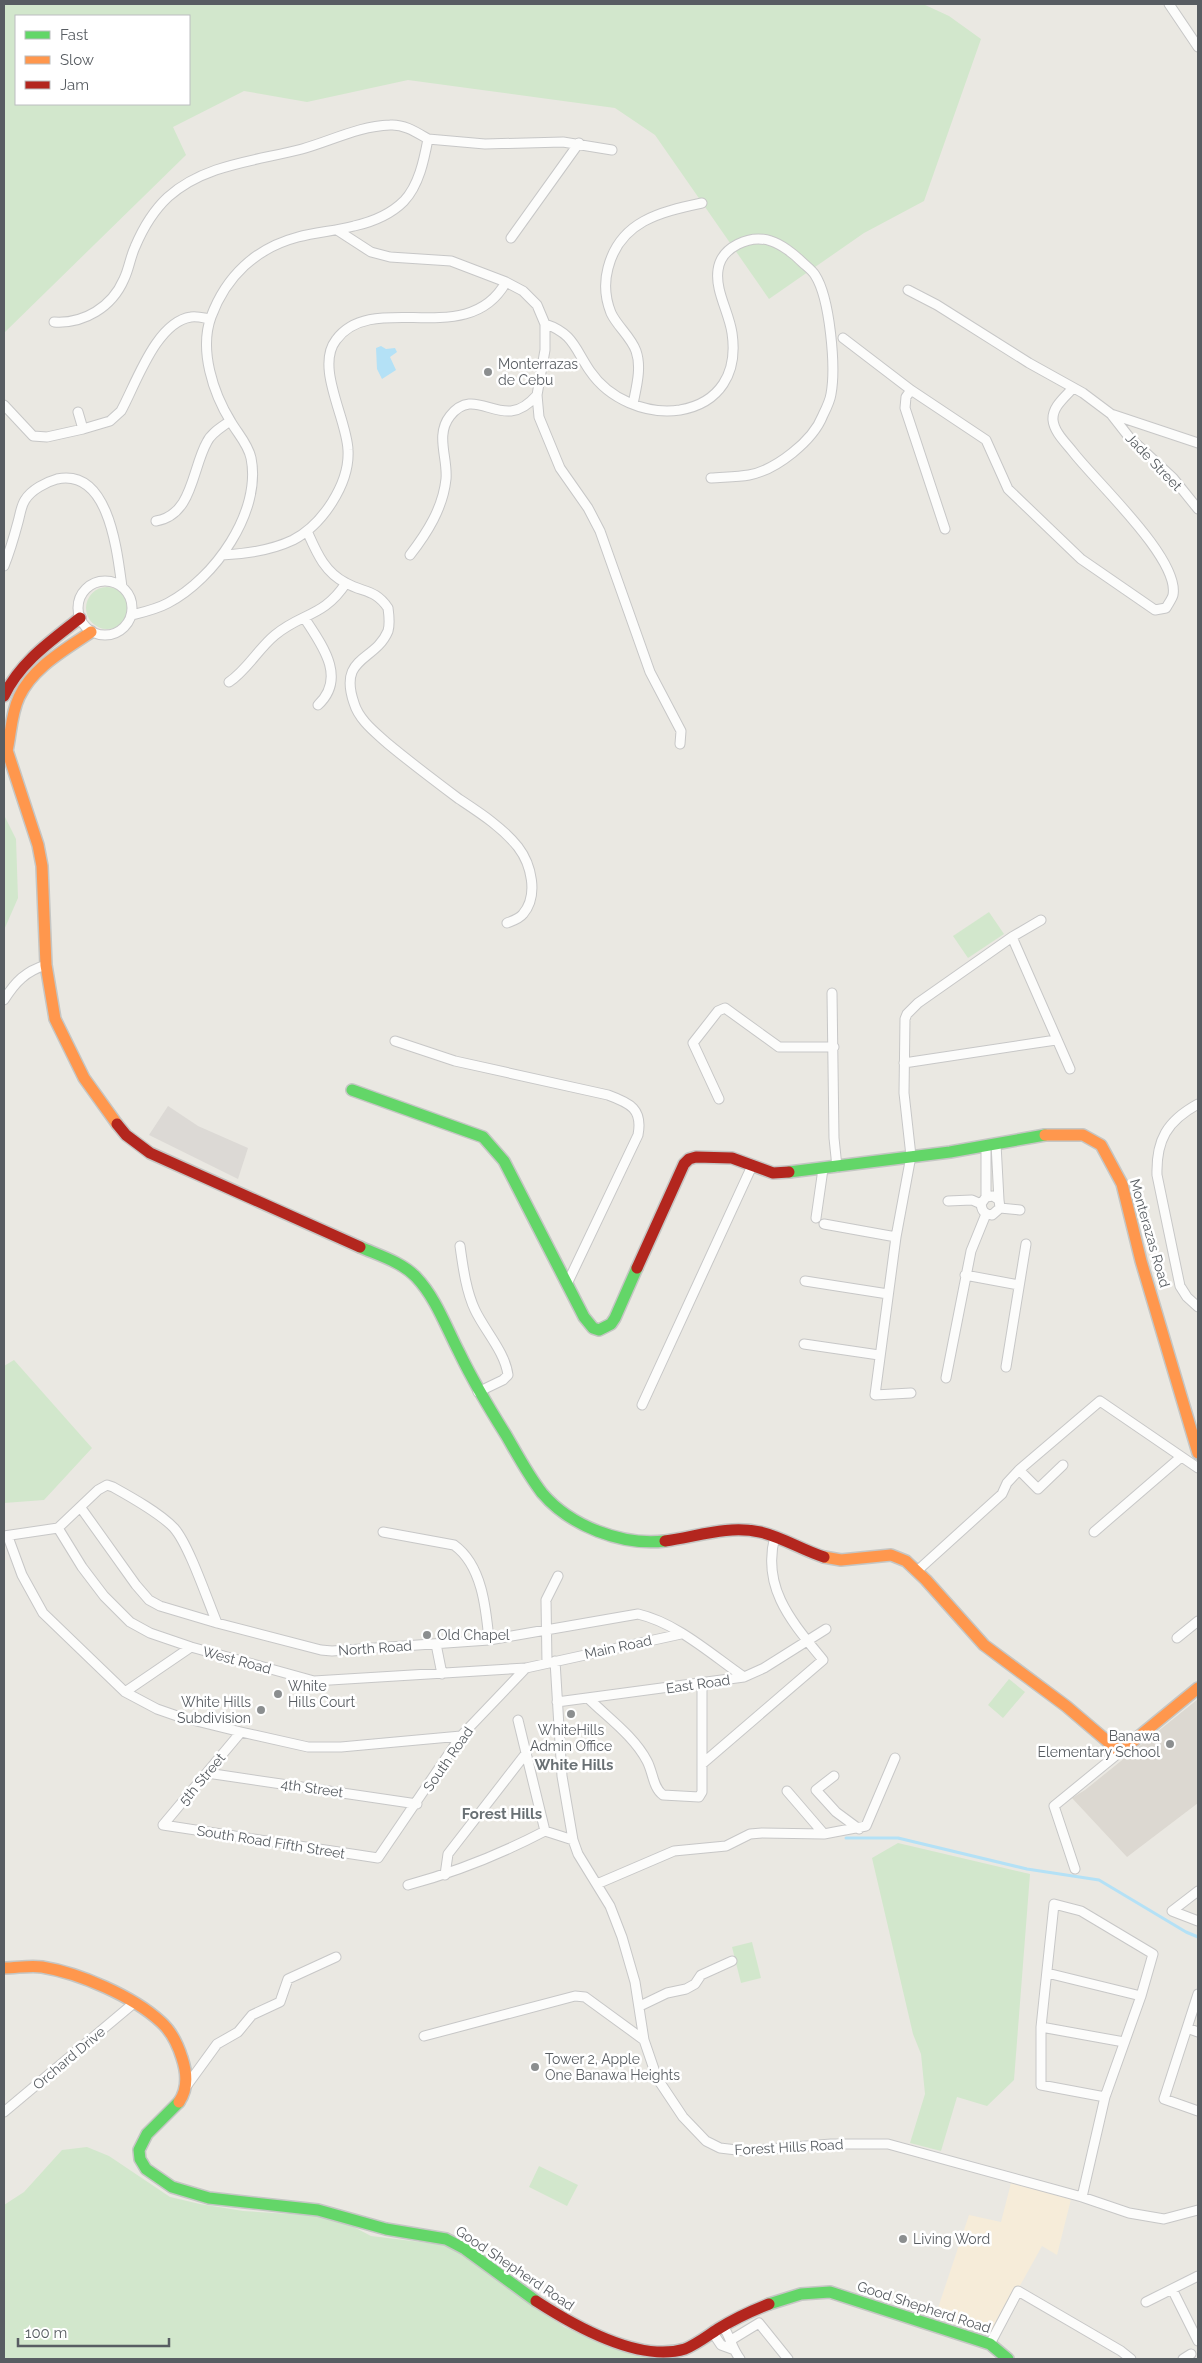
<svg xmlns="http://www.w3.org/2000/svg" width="1202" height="2363" viewBox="0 0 1202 2363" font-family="Raleway,sans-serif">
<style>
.commercial{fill:#f6ecd9}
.industrial{fill:#dcd9d5}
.education{fill:#dcd8d1}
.green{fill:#d2e7cc;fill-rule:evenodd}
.water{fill:#b4e1f6}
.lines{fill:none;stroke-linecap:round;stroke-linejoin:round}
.stream{stroke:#b4e1f6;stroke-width:3}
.street-casing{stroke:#c7c7c7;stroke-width:11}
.fast-casing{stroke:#c5c6c4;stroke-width:14}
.slow-casing{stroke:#c5c6c4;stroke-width:14}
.jam-casing{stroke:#c5c6c4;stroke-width:14}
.street{stroke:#fcfcfb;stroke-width:9}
.fast{stroke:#63d668;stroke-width:11}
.slow{stroke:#ff974d;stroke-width:11}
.jam{stroke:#b3261e;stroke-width:11}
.poi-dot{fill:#8b8e8f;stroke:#fff;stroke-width:2}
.labels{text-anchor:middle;stroke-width:5;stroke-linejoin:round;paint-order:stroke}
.poi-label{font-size:14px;fill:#585d62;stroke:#fff;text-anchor:start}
.street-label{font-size:14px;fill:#585d62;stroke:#fff}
.neighbourhood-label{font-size:15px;font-weight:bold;fill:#697074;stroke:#fff}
</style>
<rect width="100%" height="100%" fill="#eae8e2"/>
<path class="commercial" d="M1011 2183 1071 2199 1057 2255 1042 2246 992 2336 935 2317 969 2215 1001 2222Z"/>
<path class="industrial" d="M168 1106 198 1126 248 1148 238 1179 149 1135Z"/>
<path class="education" d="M1198 1699V1803L1127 1857 1072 1798 1085 1790Z"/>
<path class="green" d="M4 4H923L949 16 981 39 924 201 864 233 769 299 655 135 615 108 408 80 307 102 244 91 173 127 186 155 4 333ZM16 16H189V104H16Z
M86 608a21 21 0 1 1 42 0a21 21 0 1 1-42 0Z
M4 815 16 839 18 898 4 930Z
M989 912 1004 934 968 958 953 936Z
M14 1360 92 1448 44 1500 4 1503V1366Z
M1009 1679 1025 1692 1003 1718 988 1705Z
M898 1843 1030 1874 1014 2080 987 2106 957 2097 941 2151 910 2143 925 2094 921 2054 913 2034 872 1858Z
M752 1942 761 1978 741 1983 732 1947Z
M87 2147 109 2156 170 2197 200 2204 243 2211 321 2216 348 2224 371 2236 453 2246 564 2327 593 2339 664 2359H4V2205L24 2192 62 2150Z
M539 2166 578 2185 567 2206 529 2187Z"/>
<path class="water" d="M381 346 386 349 395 348 397 352 390 357 396 370 382 379 377 369 376 348Z"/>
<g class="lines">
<path class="stream" d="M846 1838H898L1027 1869 1099 1880 1186 1932 1198 1937"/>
<g class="street-casing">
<path id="street" d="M1169 4 1198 47
M337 230 371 252 390 257 451 261 506 282 523 291 537 305 545 324V350L537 395 539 417 560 468 588 508 600 531 650 672 681 731 680 744
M511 238 579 143
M908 290 937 305 1029 363 1083 393 1111 414 1198 443
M54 322C84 324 112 307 124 279 129 269 130 258 135 247 143 228 153 211 168 197 205 164 256 161 302 149 331 141 359 126 390 125 404 124 416 132 428 139
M545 324C573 333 575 349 590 371 609 399 646 415 680 410 720 403 738 373 732 333 729 312 715 291 718 270 721 247 750 234 771 241 781 244 794 254 802 262 806 266 812 270 815 275 830 298 836 367 831 394 830 401 826 409 823 415 813 441 776 470 749 475 737 477 723 477 711 478
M843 338 911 390 986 440 1008 489 1081 559 1155 610 1166 608C1168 604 1172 599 1173 595 1180 559 1096 482 1073 452 1066 443 1054 432 1053 420 1052 407 1065 397 1073 388
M911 390 906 397 905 408 945 529
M633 404C636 388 642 368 636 351 631 337 617 326 611 313 605 298 604 283 608 268 620 221 660 212 702 203
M4 405 33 436 47 437 83 429
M78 412 83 429 110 421 121 411C136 384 156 322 191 317 197 316 204 318 210 319
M1111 414 1129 437 1173 478 1198 509
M156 521C193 515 192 468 207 442 211 433 222 427 230 421
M307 531C316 551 324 572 346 583 364 593 375 589 388 608 389 615 390 624 388 631 375 662 338 656 354 703 359 720 375 732 387 743 411 763 435 781 459 799 480 813 502 827 518 847 531 864 539 895 523 914 519 919 512 921 507 923
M222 555C245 554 272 550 293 540 322 525 350 484 348 450 347 419 315 367 336 340 373 289 468 351 506 282
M410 555C427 533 443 508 446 479 448 458 435 435 450 416 470 391 488 413 511 411 522 410 530 403 537 395
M4 566C10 551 14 537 18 522 20 515 21 506 25 500 31 490 46 482 57 479 109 468 117 551 122 587
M78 608a27 27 0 1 1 54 0a27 27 0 1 1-54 0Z
M132 615C144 612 157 609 168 603 214 579 262 512 251 458 248 444 238 434 231 422 213 393 199 350 211 317 226 276 256 248 298 237 316 232 336 231 354 226 372 222 390 215 404 201 419 185 424 160 428 139L485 144 563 142 612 150
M305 619C322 645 347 678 318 705
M229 682C247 670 258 649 275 635 301 613 324 617 346 583
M1012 937 1070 1069
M832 993 834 1138 837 1167
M4 1000C15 982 26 971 46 965
M395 1041 455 1061 608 1095C630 1103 643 1109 638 1135L567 1284
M904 1063 1056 1040
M719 1099 693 1043 718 1011 725 1008 779 1047H834
M1198 1104C1167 1121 1156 1140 1157 1175L1180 1286 1187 1297 1198 1307
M996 1144 999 1200
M986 1146V1197L981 1204C982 1211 984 1214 992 1215L1000 1208 999 1200 993 1196 986 1197
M948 1201 972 1200 981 1204
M1000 1208 1020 1210
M816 1218 823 1169
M824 1224 896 1237
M460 1246C463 1267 466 1291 475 1310 485 1331 505 1352 508 1375L503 1380 478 1392
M965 1275 1019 1285
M805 1281 888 1294
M804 1344 879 1355
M1006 1367 1026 1244
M946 1378 971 1251 986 1214
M911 1393 875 1395 896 1237 911 1156 904 1093 905 1019 907 1014 918 1003 1012 937 1041 920
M642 1405 752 1166
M1063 1465 1038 1489 1019 1470 1100 1401 1198 1468
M81 1508 136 1585 149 1600 160 1606 217 1623 321 1650 332 1651 489 1640 638 1614C677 1623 712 1655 744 1677
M58 1528 82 1567 104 1596 130 1622 150 1633 191 1647 314 1681 526 1668 681 1634
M383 1532 454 1545C482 1565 486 1608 489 1640
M1094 1532 1181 1457
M4 1536 58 1528 98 1490 107 1485 113 1487C131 1497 160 1513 174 1528 189 1545 207 1599 217 1623
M8 1537 22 1575 43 1613 125 1692 157 1709 180 1717 241 1732 308 1747H341L461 1736
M917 1571 1002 1494 1007 1483 1019 1470
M1177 1638 1198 1621
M436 1644 442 1674
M555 1661 562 1776 573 1840 578 1854 610 1906 622 1937 635 1982 644 2040 657 2078 683 2117 706 2141 720 2148 745 2151 831 2144H888L1082 2197 1129 2213 1164 2219 1198 2210
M547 1663 546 1600 558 1576
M125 1692 191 1647
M588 1698C607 1717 634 1736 647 1761 653 1772 653 1788 663 1795L699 1797 702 1792V1684
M557 1702 744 1677 764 1668 826 1629
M518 1720 545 1831
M702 1764 823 1660C792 1622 761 1588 775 1536
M207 1773 417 1804
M834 1776 816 1790 836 1812 859 1829
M787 1791 824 1834
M163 1825 378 1858 461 1736 526 1668
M163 1825 241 1732
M1075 1869 1054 1806 1120 1752
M445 1875 448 1854 527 1752
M597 1884 674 1851 726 1846 750 1834 762 1833 824 1834 866 1826 895 1758
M408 1885C456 1872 501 1854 545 1831L573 1840
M1198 1891 1172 1911 1198 1921
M1047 1973 1141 1996
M1198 1994 1164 2099 1198 2111
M640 2006 667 1993 686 1989 695 1984 701 1975 732 1961
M1041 2027 1124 2042
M1187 2028 1198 2032
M424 2036 575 1996 585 1997 644 2040
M185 2088 217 2044 238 2032 252 2015 280 2002 288 1979 336 1957
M4 2112 134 2003
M1082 2197 1105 2097 1141 1996 1153 1954 1081 1911 1054 1904 1041 2027V2085L1105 2097
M1172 2289 1198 2341
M1146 2302 1198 2276
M723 2326C731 2338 731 2347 740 2359
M713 2333 721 2345 732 2349
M731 2340 759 2323 788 2359
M990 2344 1018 2291 1121 2351 1131 2359
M1183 2359 1191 2354"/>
</g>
<g class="fast-casing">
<path id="fast" d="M352 1090 483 1137 504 1161 584 1317 593 1328 599 1330 611 1324 615 1318 637 1268
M789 1172 950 1152 1045 1135
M360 1247C378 1255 402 1262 416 1277 436 1298 446 1327 459 1352 473 1381 489 1408 506 1435 517 1454 528 1475 542 1493 570 1526 622 1546 665 1541
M179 2102 147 2134 139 2150 140 2159 146 2169 172 2187 209 2198 318 2210 386 2229 446 2239 465 2249 536 2301
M769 2304 801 2294 830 2292 990 2344 1008 2359"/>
</g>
<g class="slow-casing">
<path id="slow" d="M4 741 38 845 42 866 46 965 55 1019 84 1078 117 1124
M7 751C11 733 11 714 19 697 33 667 65 650 91 632
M1045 1135H1083L1101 1145 1122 1184 1141 1261 1198 1453
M824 1557 841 1560 891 1555 906 1561 926 1580 984 1645 1066 1706 1120 1752 1198 1688
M4 1968C17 1968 30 1965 42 1967 79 1973 133 1996 161 2022 171 2031 178 2045 182 2058 187 2073 188 2089 179 2102"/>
</g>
<g class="jam-casing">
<path id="jam" d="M4 696C20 662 51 641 80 618
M117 1124 126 1135 150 1153 360 1247
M637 1268 684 1164 689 1159 696 1157 732 1158 773 1173 789 1172
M665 1541C696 1537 727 1525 760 1532 782 1537 802 1550 824 1557
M536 2301C573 2325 639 2363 685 2349 697 2344 707 2336 718 2329 734 2319 751 2311 769 2304"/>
</g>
<use href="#street" class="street"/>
<use href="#fast" class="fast"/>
<use href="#slow" class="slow"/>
<use href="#jam" class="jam"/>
</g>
<g class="poi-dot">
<circle cx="488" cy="372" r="5"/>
<circle cx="427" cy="1635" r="5"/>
<circle cx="278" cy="1694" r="5"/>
<circle cx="261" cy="1710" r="5"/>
<circle cx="571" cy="1714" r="5"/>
<circle cx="1170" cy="1744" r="5"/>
<circle cx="535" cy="2067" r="5"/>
<circle cx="903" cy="2239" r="5"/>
</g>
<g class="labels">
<g class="poi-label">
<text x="498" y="369">Monterrazas<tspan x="498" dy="16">de Cebu</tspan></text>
<text x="437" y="1640">Old Chapel</text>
<text x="288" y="1691">White<tspan x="288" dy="16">Hills Court</tspan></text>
<text x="251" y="1707" text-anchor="end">White Hills<tspan x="251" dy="16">Subdivision</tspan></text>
<text x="571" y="1735" text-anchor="middle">WhiteHills<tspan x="571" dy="16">Admin Office</tspan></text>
<text x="1160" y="1741" text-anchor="end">Banawa<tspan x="1160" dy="16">Elementary School</tspan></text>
<text x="545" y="2064">Tower 2, Apple<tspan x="545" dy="16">One Banawa Heights</tspan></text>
<text x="913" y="2244">Living Word</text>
</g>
<g class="street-label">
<text transform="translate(1154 462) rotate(46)" y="5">Jade Street</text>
<text transform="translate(1150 1233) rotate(74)" y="5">Monterazas Road</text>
<text transform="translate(618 1647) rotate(-12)" y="5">Main Road</text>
<text transform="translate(375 1648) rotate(-4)" y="5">North Road</text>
<text transform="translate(237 1660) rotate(15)" y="5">West Road</text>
<text transform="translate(698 1684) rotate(-8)" y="5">East Road</text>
<text transform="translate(448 1759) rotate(-55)" y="5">South Road</text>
<text transform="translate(202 1779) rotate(-50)" y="5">5th Street</text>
<text transform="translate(312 1788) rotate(8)" y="5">4th Street</text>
<text transform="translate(271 1842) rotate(9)" y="5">South Road Fifth Street</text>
<text transform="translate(69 2058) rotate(-40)" y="5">Orchard Drive</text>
<text transform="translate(789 2147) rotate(-3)" y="5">Forest Hills Road</text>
<text transform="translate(515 2268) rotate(34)" y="5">Good Shepherd Road</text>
<text transform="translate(924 2307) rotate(18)" y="5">Good Shepherd Road</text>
</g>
<g class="neighbourhood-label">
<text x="574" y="1770">White Hills</text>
<text x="502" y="1819">Forest Hills</text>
</g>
</g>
<rect width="1202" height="2363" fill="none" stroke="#585d62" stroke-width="10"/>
<rect x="15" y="15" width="175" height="90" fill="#ffffff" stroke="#bcbec0"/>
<rect x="25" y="31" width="25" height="8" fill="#63d668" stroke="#bcbec0"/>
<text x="60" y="40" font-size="15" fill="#585d62">Fast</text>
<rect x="25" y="56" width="25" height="8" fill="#ff974d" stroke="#bcbec0"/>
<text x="60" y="65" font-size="15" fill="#585d62">Slow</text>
<rect x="25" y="81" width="25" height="8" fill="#b3261e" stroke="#bcbec0"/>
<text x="60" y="90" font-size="15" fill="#585d62">Jam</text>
<path d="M18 2338v8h151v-8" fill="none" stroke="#585d62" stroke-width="2.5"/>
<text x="25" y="2338" font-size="15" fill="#585d62" stroke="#ffffff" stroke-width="4" paint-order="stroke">100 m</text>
</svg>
